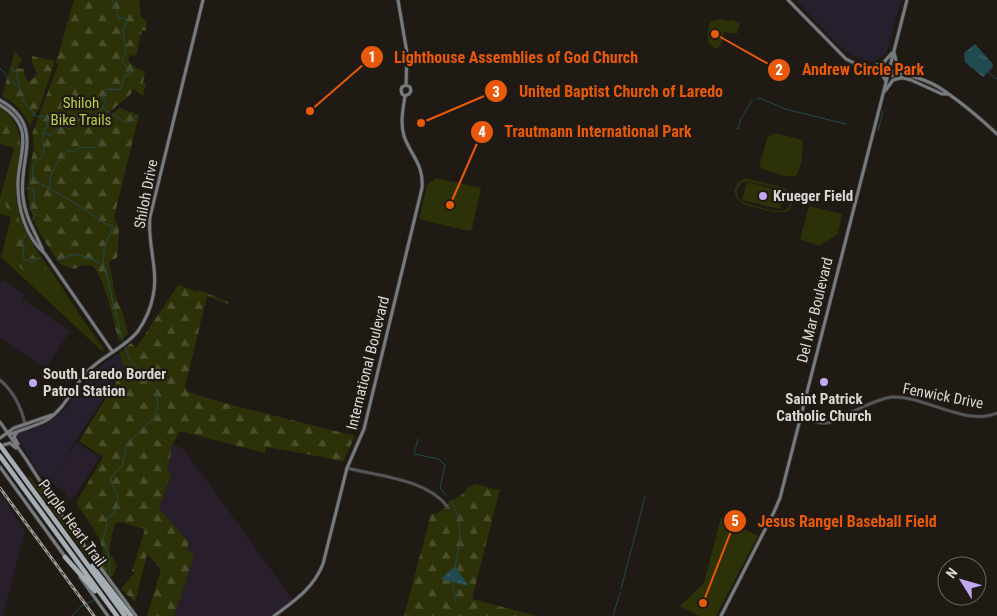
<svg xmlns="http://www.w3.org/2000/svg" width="997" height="616" viewBox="0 0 997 616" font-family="'Roboto Condensed',sans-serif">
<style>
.commercial{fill:#251f2e}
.industrial{fill:#281e2c}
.green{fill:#2d3108;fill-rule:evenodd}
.forest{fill:url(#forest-firs)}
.water{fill:url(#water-ripples)}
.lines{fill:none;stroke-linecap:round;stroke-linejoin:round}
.stream{stroke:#204a50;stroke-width:1}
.tertiary-casing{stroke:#39342f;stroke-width:4}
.secondary-casing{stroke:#39342f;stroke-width:4.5}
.motorway-casing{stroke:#39342f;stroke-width:5.5}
.tertiary{stroke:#54585b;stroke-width:2.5}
.secondary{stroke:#757b7f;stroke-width:3}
.motorway{stroke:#a5aeb5;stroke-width:4.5}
.rail-casing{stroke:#9c9893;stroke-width:3}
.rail{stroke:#1f1a14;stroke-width:1;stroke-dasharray:4;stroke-linecap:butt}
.motorway-bridge-casing{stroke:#39342f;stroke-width:5.5;stroke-linecap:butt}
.motorway-bridge{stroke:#a5aeb5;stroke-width:4.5}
.poi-dot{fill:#c4a7f1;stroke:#1f1a14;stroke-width:2}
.labels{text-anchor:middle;stroke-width:4.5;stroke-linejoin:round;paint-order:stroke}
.park-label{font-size:15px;fill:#bfcb4d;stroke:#1f1a14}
.street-label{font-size:15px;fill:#dad7d2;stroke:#1f1a14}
.poi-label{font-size:15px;font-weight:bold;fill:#dad7d2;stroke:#1f1a14;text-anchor:start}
.leader{fill:none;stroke:#e8590c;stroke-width:2}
.callout-dot{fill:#e8590c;stroke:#1f1a14;stroke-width:2}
.mark-label{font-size:15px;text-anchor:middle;font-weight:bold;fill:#fff}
.callout-label{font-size:16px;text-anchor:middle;font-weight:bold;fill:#e8590c;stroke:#1f1a14;stroke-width:4.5;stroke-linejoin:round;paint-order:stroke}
</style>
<defs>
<pattern id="forest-firs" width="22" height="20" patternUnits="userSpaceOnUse" patternTransform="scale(1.25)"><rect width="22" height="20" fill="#2d3108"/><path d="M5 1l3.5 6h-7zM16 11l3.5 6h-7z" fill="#4b4e2b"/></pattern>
<pattern id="water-ripples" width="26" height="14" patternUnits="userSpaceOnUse" patternTransform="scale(1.25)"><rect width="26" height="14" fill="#204a50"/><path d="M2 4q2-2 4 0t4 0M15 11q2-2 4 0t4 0" fill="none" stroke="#406368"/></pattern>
</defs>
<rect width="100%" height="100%" fill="#1f1a14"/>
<path class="commercial" d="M796 0H901L886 55 874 62 853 56 838 45Z
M119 353 125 367 69 450 70 452 52 480 39 474 16 436 18 434 47 423 59 415 67 407 85 380 92 372Z"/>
<path class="industrial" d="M3 280 25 294 22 299 70 331 46 368 0 338V285Z
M76 442 100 457 76 495 68 499 64 491 53 484 52 480Z
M173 444 183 449 207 481 293 600 270 616H174L194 556 187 550 159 508 171 476 167 470Z
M0 493 25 531 3 616H0Z"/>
<path class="green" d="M720 19 728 21 732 20 740 23 737 34 724 32 721 46 716 49C705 43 707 33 710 22Z
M0 108C37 132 10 169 17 203 23 239 45 259 63 289 76 310 90 330 104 349L103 352 1 257 11 217 0 214V198L14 148 0 144Z
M775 133 803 140C802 151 803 168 795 177L779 175 759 167 767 138Z
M436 178 481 188 472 229 468 231 419 219 427 185Z
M744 179H749L785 188 792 196C795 219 774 212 761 209 754 207 744 206 739 201 731 193 735 183 744 179ZM747 181 784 190C792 195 794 208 782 211 777 212 744 204 740 200 737 197 737 193 737 189L741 183Z
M747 182 784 192 780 209 742 200Z
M809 206 842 214 838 234 819 246 800 239Z
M27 476 31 477 35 484 41 487 88 555 87 557Z
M721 517 758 536 716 616H698L680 606 704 583Z"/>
<path class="forest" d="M74 0H139L141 17 147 22 146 31 142 30 136 56 130 55 128 59C131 66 138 69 145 72L143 83 146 84 143 96 133 89 131 94 106 115 109 116 120 108 139 115 114 217 119 228 117 258 109 262 115 294 124 317 128 334 119 341C114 324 104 273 91 265L80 266 74 269 60 264 44 240 37 228 30 207 28 195 29 170 34 148 32 134 58 65 56 62Z
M15 51 22 59 17 68 24 69V73L28 82 33 79 37 73 32 63V56L55 61 40 106 30 126C24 113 15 102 2 96Z
M0 111C11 120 19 131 20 145L0 140Z
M9 189 13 197 25 244 28 250 46 268 39 276 34 278C27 275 22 269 18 265 0 244 21 234 13 211L7 208 5 204Z
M178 285 198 292 199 290 229 302 228 304 207 296 185 387 188 392 228 404 355 436 343 462 323 457 266 447 265 453 180 431 173 444 167 470 171 475 159 508 189 543 187 550 194 556 174 616H147L161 569 147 554 135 602 121 589 135 572 132 571 145 529 120 522 115 524 112 534 109 552 117 566 113 576 110 577 99 562C101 559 103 556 103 551 101 537 84 515 76 503L103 457 79 441 125 368 119 353 131 343 136 348Z
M475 484C485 485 489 490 500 489L472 599 537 616H404L431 514 438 513 448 505V502L459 497 468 488Z"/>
<path class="water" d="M975 44 993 64 992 68 983 77 965 62 964 53Z
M455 566 468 585V586L441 579Z"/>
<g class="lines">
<path class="stream" d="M11 67 13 71 18 73 16 76 19 82 18 85
M0 68C6 74 11 83 19 86 21 92 21 97 24 102 27 107 32 109 34 115L39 117 44 116 47 118 48 127 44 129 43 133
M988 72 997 79
M758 99 760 98 785 109 846 124
M103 108 110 113
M112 114 127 123 138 115
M736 128 738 129 741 119 752 100
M878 131 883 111
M26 188 32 189 35 195 30 209 35 214 32 221
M50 189V179L55 166 68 150 73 152C80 146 87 147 95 148L103 138
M26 234 22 243 24 259 31 262 41 258
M57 260C63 260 66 256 72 255 79 253 99 261 103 266
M418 439 414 454 439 459 445 465 440 488 447 496
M451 501C464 522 460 544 455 567
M110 574 108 552 102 540 106 531 107 518 114 513 117 508 118 498 111 482 112 476 122 466 127 444 154 418 158 405 156 389 129 358 121 335 103 261 105 243 112 231V226L104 223 75 203 34 180 32 177 34 164C51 151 41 148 43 133L50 135 64 125 69 129 73 119C87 121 100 116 105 102L102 97 105 94 106 90 112 89 121 90 124 76 133 72 122 62 123 57 126 52 123 32 127 21 123 17 120 19H119L116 9 112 0
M452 581 456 602
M621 589 645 497
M72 616 81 606 94 600
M613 616 620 593"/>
<g class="tertiary-casing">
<path id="tertiary" d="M0 380C14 392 21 406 25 424
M800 418 821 423H828C846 416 874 399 892 397 923 395 966 427 997 413
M347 468C378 476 426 479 447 506"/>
</g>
<g class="secondary-casing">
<path id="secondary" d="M788 0 846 59 860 66 889 71H893C909 75 929 80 943 90 962 103 980 118 997 134
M894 52 897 65 904 72
M854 64 856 68 882 75 886 81
M872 67 884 62 892 53
M889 72 892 75 911 80 942 94H947
M885 91 893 80 901 78
M405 96 409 94 411 91 410 87 406 85
M0 100C46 126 18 159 23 197 25 218 36 233 43 251
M0 105C35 126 20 149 18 180 17 207 25 236 45 254L112 351
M0 422 26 459 59 511 136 616
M17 432 14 437 18 444
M7 433 11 434C23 429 36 426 47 420 66 408 73 386 88 371 102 356 126 347 138 331 145 321 151 307 153 296 159 271 147 243 150 217L203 0
M0 438 14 428 52 415
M0 446 10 443 16 448
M0 467 66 558
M80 577 108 616
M274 616C294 601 313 589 323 564L347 468 364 429 422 188C424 164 411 156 404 136 400 123 403 109 405 96L402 94 401 90 402 87 406 85 407 53 398 0
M721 616 774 512 780 498 907 0"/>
</g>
<g class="motorway-casing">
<path id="motorway" d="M5 452 125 616
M0 456 117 616
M65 557 95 591
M92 566 131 616"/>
</g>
<use href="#tertiary" class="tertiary"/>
<use href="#secondary" class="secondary"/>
<use href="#motorway" class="motorway"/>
<g class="rail-casing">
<path id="rail" d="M0 488 94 616"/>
</g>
<use href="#rail" class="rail"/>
<g class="motorway-bridge-casing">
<path id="motorway-bridge" d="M0 445 5 452"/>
</g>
<use href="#motorway-bridge" class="motorway-bridge"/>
</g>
<g class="poi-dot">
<circle cx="763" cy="196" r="5"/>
<circle cx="824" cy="382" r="5"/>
<circle cx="33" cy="383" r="5"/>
</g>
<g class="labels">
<g class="park-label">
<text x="81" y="108">Shiloh<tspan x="81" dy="17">Bike Trails</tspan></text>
</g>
<g class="street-label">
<text transform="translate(146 194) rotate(-79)" y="5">Shiloh Drive</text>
<text transform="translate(815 310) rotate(-76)" y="5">Del Mar Boulevard</text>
<text transform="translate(368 363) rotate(-76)" y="5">International Boulevard</text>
<text transform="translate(943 396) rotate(11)" y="5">Fenwick Drive</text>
<text transform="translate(72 523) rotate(54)" y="5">Purple Heart Trail</text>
</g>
<g class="poi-label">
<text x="773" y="201">Krueger Field</text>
<text x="43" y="379">South Laredo Border<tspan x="43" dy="17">Patrol Station</tspan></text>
<text x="824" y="404" text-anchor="middle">Saint Patrick<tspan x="824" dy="17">Catholic Church</tspan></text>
</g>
</g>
<path class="leader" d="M310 111L372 57M715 34L779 70M421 123L496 91M450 205L482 132M703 603L735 521"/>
<g class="callout-dot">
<circle cx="310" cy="111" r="5"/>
<circle cx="715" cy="34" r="5"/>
<circle cx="421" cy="123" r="5"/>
<circle cx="450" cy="205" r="5"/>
<circle cx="703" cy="603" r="5"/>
<circle cx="372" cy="57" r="12"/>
<circle cx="779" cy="70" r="12"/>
<circle cx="496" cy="91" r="12"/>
<circle cx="482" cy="132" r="12"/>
<circle cx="735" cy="521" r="12"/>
</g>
<g class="mark-label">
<text x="372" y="62">1</text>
<text x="779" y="75">2</text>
<text x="496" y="97">3</text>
<text x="482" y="137">4</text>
<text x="735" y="526">5</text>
</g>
<g class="callout-label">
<text x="516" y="63">Lighthouse Assemblies of God Church</text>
<text x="863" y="75">Andrew Circle Park</text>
<text x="621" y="97">United Baptist Church of Laredo</text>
<text x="598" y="137">Trautmann International Park</text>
<text x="847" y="527">Jesus Rangel Baseball Field</text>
</g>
<g transform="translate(962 581) rotate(307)"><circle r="24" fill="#1f1a14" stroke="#6a6660"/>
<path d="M0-4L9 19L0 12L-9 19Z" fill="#c4a7f1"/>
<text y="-8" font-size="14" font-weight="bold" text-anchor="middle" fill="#dad7d2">N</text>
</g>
</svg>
